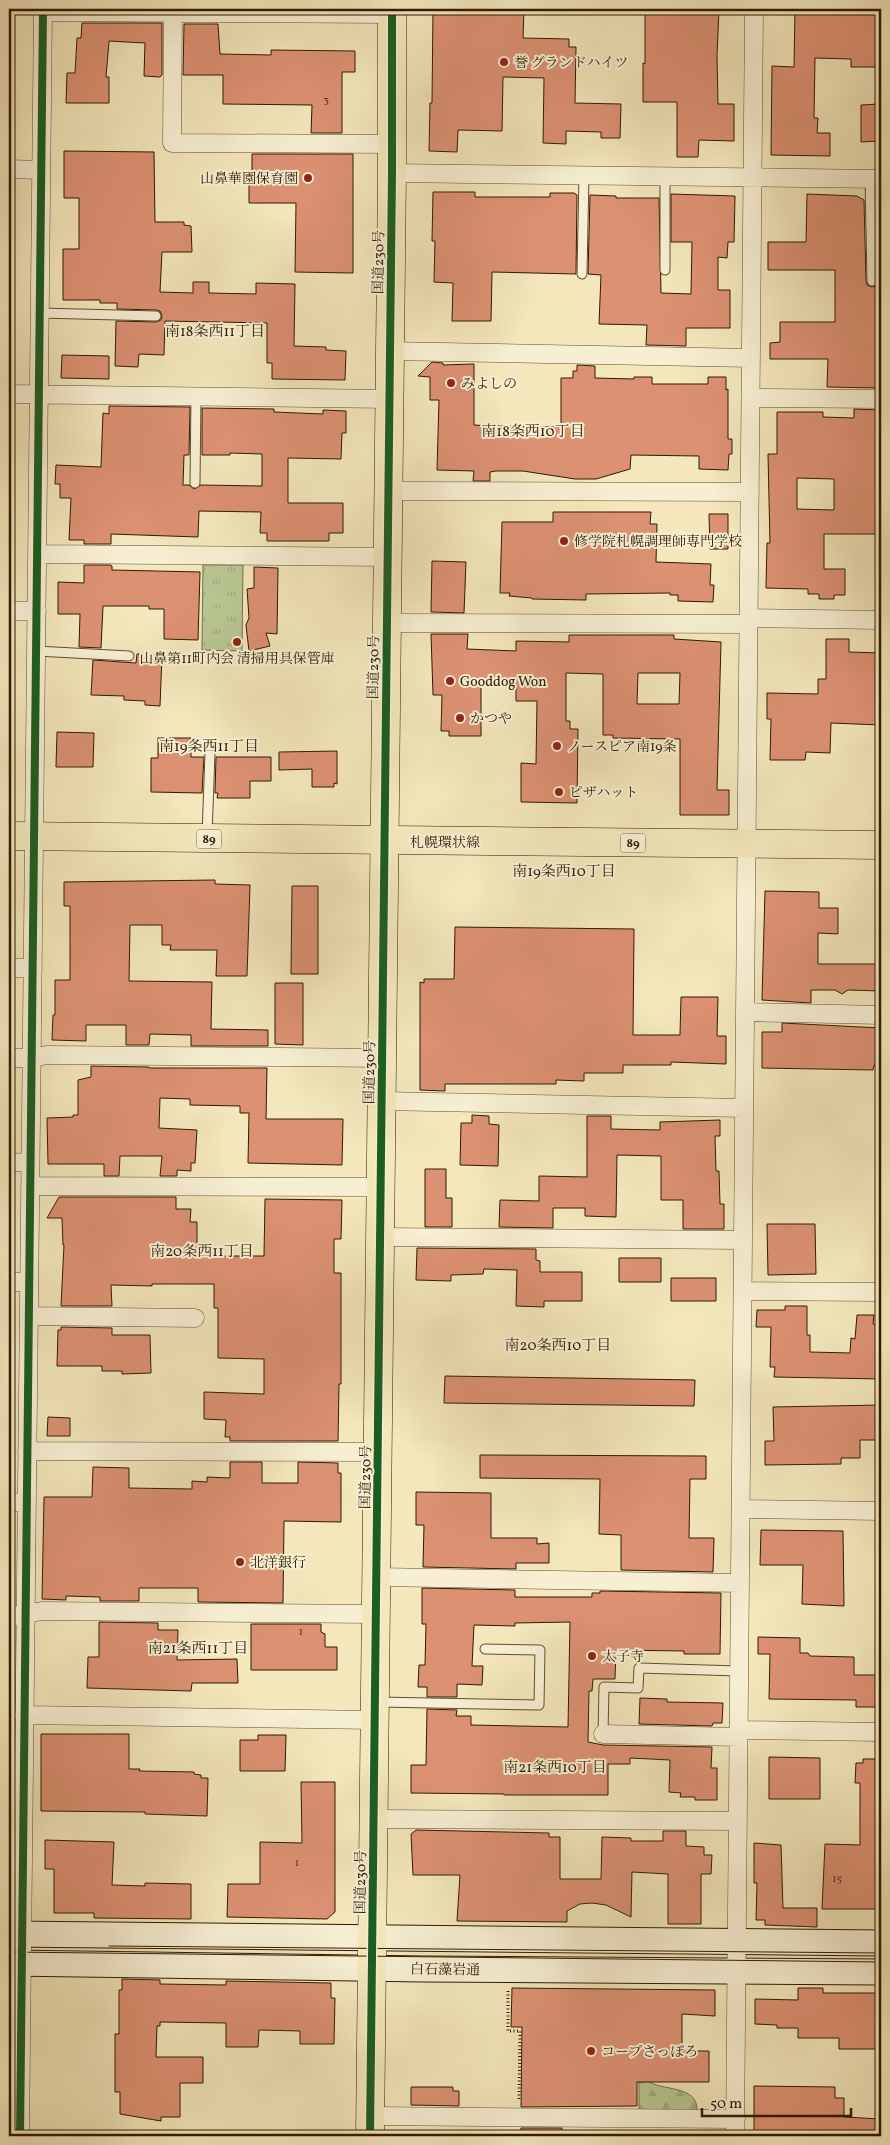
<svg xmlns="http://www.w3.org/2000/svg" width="890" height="2145" viewBox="0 0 890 2145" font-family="Vollkorn,'Noto Serif JP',serif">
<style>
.grass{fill:url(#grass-tufts);stroke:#74704a}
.forest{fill:url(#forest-firs);stroke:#74704a}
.building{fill:#dc9173;stroke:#301a02;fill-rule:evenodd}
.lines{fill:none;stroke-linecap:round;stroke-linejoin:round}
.service-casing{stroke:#614d30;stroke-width:11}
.minor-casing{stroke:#614d30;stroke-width:19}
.secondary-casing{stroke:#301a02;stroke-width:27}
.primary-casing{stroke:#301a02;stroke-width:29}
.trunk-casing{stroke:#301a02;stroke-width:29}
.path{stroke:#301a02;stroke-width:3;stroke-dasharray:1 2.5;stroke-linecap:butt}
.service{stroke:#f7efd3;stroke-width:9}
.minor{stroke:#f7efd3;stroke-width:18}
.secondary{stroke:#f7efd3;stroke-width:25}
.primary{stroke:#f3e7bb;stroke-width:28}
.trunk{stroke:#f3e7bb;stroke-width:28}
.tram{stroke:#301a02;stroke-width:1}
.cycleway-casing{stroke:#f7efd3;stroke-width:11}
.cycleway{stroke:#1b5e20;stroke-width:8}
.poi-dot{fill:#8f2418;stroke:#f7efd3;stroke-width:2}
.labels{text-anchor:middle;stroke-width:4;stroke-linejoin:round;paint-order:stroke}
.number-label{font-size:11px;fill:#5b381e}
.shield{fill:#f7efd3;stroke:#6c5a41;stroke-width:1}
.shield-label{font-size:12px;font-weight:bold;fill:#301a02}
.poi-label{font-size:14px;fill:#301a02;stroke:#f7efd3;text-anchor:start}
.street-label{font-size:14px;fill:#301a02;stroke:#f7efd3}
.neighbourhood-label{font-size:15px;fill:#301a02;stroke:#f7efd3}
</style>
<defs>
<pattern id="grass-tufts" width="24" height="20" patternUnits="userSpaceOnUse" patternTransform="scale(1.25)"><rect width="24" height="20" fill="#b8c692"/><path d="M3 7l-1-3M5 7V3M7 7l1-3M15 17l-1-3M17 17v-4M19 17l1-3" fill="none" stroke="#9eaa7c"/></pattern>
<pattern id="forest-firs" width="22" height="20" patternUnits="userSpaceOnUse" patternTransform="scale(1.25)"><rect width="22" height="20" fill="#b8c692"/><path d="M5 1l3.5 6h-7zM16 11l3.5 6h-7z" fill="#9eaa7c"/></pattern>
</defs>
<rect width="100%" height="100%" fill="#f3e7bb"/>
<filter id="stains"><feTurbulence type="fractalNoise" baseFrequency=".004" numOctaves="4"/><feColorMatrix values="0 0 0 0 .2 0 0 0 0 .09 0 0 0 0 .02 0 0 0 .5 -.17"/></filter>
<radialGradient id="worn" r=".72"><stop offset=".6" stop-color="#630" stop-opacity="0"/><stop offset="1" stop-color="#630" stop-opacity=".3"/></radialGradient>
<path class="grass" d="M203 565H243L242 651 202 650Z
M9 1303 13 1308 11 1383H9Z"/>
<path class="forest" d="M639 2049H649V2082C667 2091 698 2086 697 2111L639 2110Z"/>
<path class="building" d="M433 9H524L523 38 569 39V47H576L575 103 621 104 620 138H601V132L566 131V144L543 143 544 78 503 77 502 131 458 130 457 152 429 151 430 103H432Z
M645 9H719L717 56 718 104H734V141L699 140 698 157H677V102H643V63L645 64Z
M795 9H879L878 67H851V59L815 58 814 118H818L817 133H830V156L771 155 772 66 794 67Z
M82 23H162V75L160 77 144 76 145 43 109 41 106 77H109V103H66L67 73H75L77 38H81Z
M184 24H218L220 54 271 55V50L355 51V72H342V133H311L312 105 223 104V75H183Z
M879 104V141L861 142V105Z
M64 151 154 152 155 222H184V225L191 226 192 252H162L160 292 193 293V282H209V293L256 294V283L295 284 294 346 326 347V350L346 351 345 380 272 379V363H267V323L165 321 164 355 139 354 138 367 115 366 116 321 156 322 161 320 162 316 160 311 156 310 117 309V303H100V300H63V249H79V198H64Z
M252 154H353V273L295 272 296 203H249V182H252Z
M433 192H475V197H550V193H574L577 195 576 274 492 272 491 321H452L453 283 434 282 435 241H432Z
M671 194 735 196 734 242H728L727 258 718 257V290H730V328H686V346L646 345 647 325 599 324 601 275 588 274 590 195 616 196V198H659L661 293 691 294 692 242H671Z
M807 194 857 196 864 200 866 281 867 285 872 287 876 286 878 281 877 209 881 212 879 388 827 387 828 359H770V343L780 342V322H835V270H768V242H806Z
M62 355 109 356V379L61 378Z
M432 362 443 363V365L474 364V425L492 426 561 427V378H573V371H577V365L595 366V378L634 379V377H652V384H708V377H726V390L728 389V439H732V454H729L728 470 699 469V456L631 455 630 469 596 479H575L523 471H496L490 472V481H473L474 471 437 470 439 400H430V377L418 376Z
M109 406 190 407 189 455H184L183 485H189L194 489 201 485 262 486V454L230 453V455H202V408L274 409V412L323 414V410L346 411V433H342L341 459 288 458V503H343V533H329V541H267V533H260L261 512 199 511 198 537 111 534V544H84V540H69L71 498H60V484H55L56 465 101 467 103 413 109 414Z
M854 409 879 410 881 534H824V569H845V595H834V599H819V594H808V589L766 588 767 543H770L768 454H777V412H823V417L854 418ZM797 478 834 479V510L797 509Z
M553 512H651L650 524H657L656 562 711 564 710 585H714L713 602 678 601V595H670V593L586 594V600L532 599V598L509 596 510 593H500L502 522H553Z
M709 514H728V549H710Z
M432 561 466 562 464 613 431 612Z
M84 565H110L112 566V570L200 572 198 640 164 639V609H149V606H103L101 648 79 647 80 614H58V582L84 583Z
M254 567 278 568 277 634 266 633 270 646 249 651 246 625 249 618 247 589 254 588Z
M431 634H468L467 649 516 651V641L569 642V635H674V639L721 642 717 790H729V815H680V739L613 738V735H603V674L566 673V721H570V729H578L577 803 521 802V763L536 764 537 701H516V687L481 686V736H449V731H441L442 695H433ZM638 673H680L679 704H637Z
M826 639H849V652L881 653V725L831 723 830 753 806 752 805 760H770L771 719H767V693L818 694V679H826Z
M137 654 162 655 160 706 145 705V701L124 700V696L91 695 93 660 136 663Z
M57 732 94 733 93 767H56Z
M158 738H191V757H204L202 793 151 792V758H158Z
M337 751V784L334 783V787H312V769L279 770V752Z
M216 757H271V781H250V798H217L218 793H215Z
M215 880V884L250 885 247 976H216L217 950H170L171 945H162V925H130L129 981 212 982 211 1029 268 1030V1046H191V1035L150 1034 149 1045H126V1025H86V1041L52 1040 53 1015H55V980H70V906H64V882Z
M292 886H318V974H291Z
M765 891 819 892V908H838V934L818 933V964H881V991L848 990 842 994 835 990H811V1003L762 1000Z
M455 927 634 929 633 1035H680L681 997H718L717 1036H726V1064L671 1062V1065H623V1073H584V1081L556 1080V1084H445V1091L420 1090V982L424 983V979H454Z
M275 983H303V1045L275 1044Z
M782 1023 881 1028V1065H874L873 1070 762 1068V1032H782Z
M91 1066 149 1067V1068H267L266 1119H343L342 1165 248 1163 249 1113H240V1106L190 1105V1099L160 1098 159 1128 197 1130 195 1163H191V1171L177 1170V1176H160L162 1156H120L119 1176H104V1164H48L47 1118 73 1117V1115H78V1080L91 1077Z
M472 1115 489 1116V1124L499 1125 498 1166 460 1165 461 1123H472Z
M587 1116H611V1129L660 1130V1122L720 1120V1136H715L716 1171H719L720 1204H724V1229H683V1200H661V1156L617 1155 616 1217 585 1216V1208H553V1228L499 1227 500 1200 539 1201V1176L587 1177Z
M425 1169H446V1198H452V1227H425Z
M59 1197H176V1209H191L190 1222H197V1244H204V1256H264L265 1199 342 1200 341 1239H334V1273H341V1384H339L338 1441H230V1437H225L226 1420 204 1419V1392L264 1394V1359L218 1358V1308H214V1284H152V1286L111 1285 112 1306H61L64 1245H63L62 1218H47Z
M767 1224H815L816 1274 768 1275Z
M417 1248 536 1249V1260L540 1261V1272H582V1301H544V1307L516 1306 517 1270 484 1269 483 1274 451 1275V1281L416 1280Z
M619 1258H661V1282H619Z
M671 1278H716V1301H671Z
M785 1306H807V1335H810V1352L850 1353 851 1338 855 1339 857 1315H874L873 1324 879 1325 877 1349H881V1379L774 1377 775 1367H770L771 1327H756L757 1310H785Z
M61 1327 112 1328V1335H150L151 1373 122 1374V1371H102V1366H57L58 1330H61Z
M445 1376 695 1380 694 1406 444 1403Z
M881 1405V1440H860V1458H841V1464L765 1465V1441H774L773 1407Z
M48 1417 70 1418V1436H47Z
M480 1455 706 1456V1479H690L689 1538H714L713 1572 621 1570V1535L599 1534 600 1479 480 1478Z
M230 1462H262V1483H298V1462L338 1463V1473H341V1522L284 1521 283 1603 198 1602V1588H139V1601H100V1597L66 1596V1600L42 1599 44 1497H92L93 1467 129 1468V1488L192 1489V1481L207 1482V1477L230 1478Z
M416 1492 491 1493V1538H537V1544L549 1543V1563H516V1569L423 1567 424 1525H416Z
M761 1530 843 1531 844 1606 802 1604 803 1565H760Z
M422 1588 515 1590V1597H592V1593H600V1591L721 1593 720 1654H684V1651L616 1650 615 1679H593L592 1691H589L588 1742 603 1745 712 1747 711 1768H717V1800H695V1797H680L681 1793 669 1792 670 1760 630 1758V1764H608V1795H504V1794L411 1793V1765H426L427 1709 457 1710 456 1716H471V1725L568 1727 570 1622 515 1623V1626L474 1625 472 1666H483L482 1685 457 1684V1697H427V1687H418L419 1665H425L426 1624H422Z
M99 1622 158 1623V1630H178L177 1660 237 1659 238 1683H192L191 1691 87 1688 88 1657H99Z
M251 1624H321V1632L325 1634V1647H337V1670H251Z
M758 1637 800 1638V1653H808L810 1656 854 1657V1675H881V1707H856V1700L769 1699 770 1654H758Z
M640 1698 667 1699V1702L723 1703 722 1723H713L712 1726 639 1724Z
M41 1734H129V1769H140L139 1771 194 1772V1774L201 1775V1778H208L207 1816 145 1814V1812L41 1811Z
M258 1735H286L285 1771H240V1740H258Z
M769 1757 820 1758V1799H769Z
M863 1759H881V1909H822L825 1844 860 1845V1783H855L856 1763H863Z
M301 1782H335V1912L327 1919 227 1917 228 1884H260V1842L302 1843Z
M416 1830 549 1833V1837H560V1879H601L602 1837 631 1838V1841H663V1831H686V1846L704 1847V1855H712L711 1874H701V1924H668V1874L632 1872 631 1917 606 1905 592 1903 580 1904 567 1911V1922L457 1921 460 1875H413L411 1834Z
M45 1840 114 1842 112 1885 145 1886V1883L191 1884V1919L94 1918V1913H54V1869H45Z
M754 1843 781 1845 783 1908H817V1927L765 1925V1920H756L757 1883H754Z
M122 1979 160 1980V1984L226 1985V1981L331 1983V1998H335L334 2044H300V2031L259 2030 258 2047H226V2023L160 2022V2026H157L156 2057H203V2083H180V2117H161V2121L120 2114V2092H115V2034H119V1990H122Z
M512 1988 715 1990V2016L682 2014V2051H709V2082H637V2106L521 2107 522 2027H511Z
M798 1988H823V1993H881V2049H839V2038H798V2028H777V2025L755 2024V1999L798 2000Z
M754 2086 835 2087V2098H844V2117L881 2119V2136H754Z
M411 2087H453V2091H459V2106L411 2105Z
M521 2128H562V2136H521Z"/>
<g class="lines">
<g class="service-casing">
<path id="service" d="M665 176V270
M870 178 872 281
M582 274 584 175
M40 313 156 316
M195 483 196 397
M36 651 129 656
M207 836 210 753
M378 1702 539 1705 540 1650 485 1649
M603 1734 604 1687 638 1688 639 1668 739 1671"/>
</g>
<g class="minor-casing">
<path id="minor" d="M173 9 172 143 392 144
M43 12 392 14
M9 169 41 170
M392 173 881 179
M389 351 751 358
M9 394 389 399
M751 398 881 399
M388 491 750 492
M38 554 387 557
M9 611H37
M749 618 881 620
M386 623 749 624
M9 968H33
M745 1012 881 1015
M9 1058H32L47 1055 382 1058
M381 1101 744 1108
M9 1162 30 1163
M30 1186 381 1187
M380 1237 743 1240
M9 1282H29
M743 1291 881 1292
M29 1316 195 1318
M27 1451 378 1452
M9 1502 26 1503
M741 1509 881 1511
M377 1577 740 1583
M9 1617 42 1611 376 1614
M24 1715 375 1720
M739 1730 881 1732
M603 1734 739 1737
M374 1819 738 1821
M370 2116 736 2119
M20 2136 43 9
M735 2136 754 9"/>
</g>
<g class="secondary-casing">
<path id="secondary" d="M9 1934 881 1943
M9 1963 424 1969 881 1972"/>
</g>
<g class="primary-casing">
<path id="primary" d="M9 836 881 845"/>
</g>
<g class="trunk-casing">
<path id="trunk" d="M370 2136 392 173V9"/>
</g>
<path class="path" d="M508 1991V2031H520L519 2100"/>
<use href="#service" class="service"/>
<use href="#minor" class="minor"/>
<use href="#secondary" class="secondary"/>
<use href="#primary" class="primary"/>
<use href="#trunk" class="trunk"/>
<path class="tram" d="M109 1946 881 1953
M9 1952 881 1962"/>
<g class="cycleway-casing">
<path id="cycleway" d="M20 2136 43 9
M370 2136 392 173V9"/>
</g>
<use href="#cycleway" class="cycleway"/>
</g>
<g class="poi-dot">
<circle cx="504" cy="62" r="5"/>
<circle cx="308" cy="178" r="5"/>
<circle cx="451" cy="383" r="5"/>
<circle cx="564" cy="541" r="5"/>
<circle cx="237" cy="642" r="5"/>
<circle cx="450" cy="681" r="5"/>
<circle cx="460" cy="718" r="5"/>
<circle cx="557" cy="746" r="5"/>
<circle cx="559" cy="792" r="5"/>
<circle cx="240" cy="1562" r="5"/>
<circle cx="592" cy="1656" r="5"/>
<circle cx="591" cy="2051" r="5"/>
</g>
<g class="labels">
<g class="number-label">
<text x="326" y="103">3</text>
<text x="301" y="1635">1</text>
<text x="297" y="1866">1</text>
<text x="837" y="1882">15</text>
</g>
<g class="shield">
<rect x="196.5" y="829.5" width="25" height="19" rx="4"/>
<rect x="620.5" y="833.5" width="25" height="19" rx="4"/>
</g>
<g class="shield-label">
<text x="209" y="843">89</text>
<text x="633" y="847">89</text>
</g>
<g class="poi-label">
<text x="514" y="67">誉 グランドハイツ</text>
<text x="298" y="183" text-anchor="end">山鼻華園保育園</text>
<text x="461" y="388">みよしの</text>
<text x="574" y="546">修学院札幌調理師専門学校</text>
<text x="237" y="663" text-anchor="middle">山鼻第11町内会 清掃用具保管庫</text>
<text x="460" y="686">Gooddog Won</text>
<text x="470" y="723">かつや</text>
<text x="567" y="751">ノースピア南19条</text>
<text x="569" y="797">ピザハット</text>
<text x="250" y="1567">北洋銀行</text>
<text x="602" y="1661">太子寺</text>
<text x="601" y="2056">コープさっぽろ</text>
</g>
<g class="street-label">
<text transform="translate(378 262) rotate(-89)" y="5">国道230号</text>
<text transform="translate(373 667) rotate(-89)" y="5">国道230号</text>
<text x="445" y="847">札幌環状線</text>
<text transform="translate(369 1072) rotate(-89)" y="5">国道230号</text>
<text transform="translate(365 1477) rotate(-89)" y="5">国道230号</text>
<text transform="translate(360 1882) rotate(-89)" y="5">国道230号</text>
<text transform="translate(445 1969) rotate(1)" y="5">白石藻岩通</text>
</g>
<g class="neighbourhood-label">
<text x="215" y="336">南18条西11丁目</text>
<text x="533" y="436">南18条西10丁目</text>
<text x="209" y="751">南19条西11丁目</text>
<text x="564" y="876">南19条西10丁目</text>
<text x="202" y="1256">南20条西11丁目</text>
<text x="558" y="1350">南20条西10丁目</text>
<text x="198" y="1653">南21条西11丁目</text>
<text x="555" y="1772">南21条西10丁目</text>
</g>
</g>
<rect width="890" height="2145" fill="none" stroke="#f3e7bb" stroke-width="30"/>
<rect x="10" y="10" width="870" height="2125" fill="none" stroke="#301a02" stroke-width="2.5"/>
<rect x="15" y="15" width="860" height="2115" fill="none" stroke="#301a02"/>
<path d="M702 2108v8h149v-8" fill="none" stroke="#301a02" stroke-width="2.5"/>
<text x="710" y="2108" font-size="15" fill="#301a02" stroke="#f7efd3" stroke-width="4" paint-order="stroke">50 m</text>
<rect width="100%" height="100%" filter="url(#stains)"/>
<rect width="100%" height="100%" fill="url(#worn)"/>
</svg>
